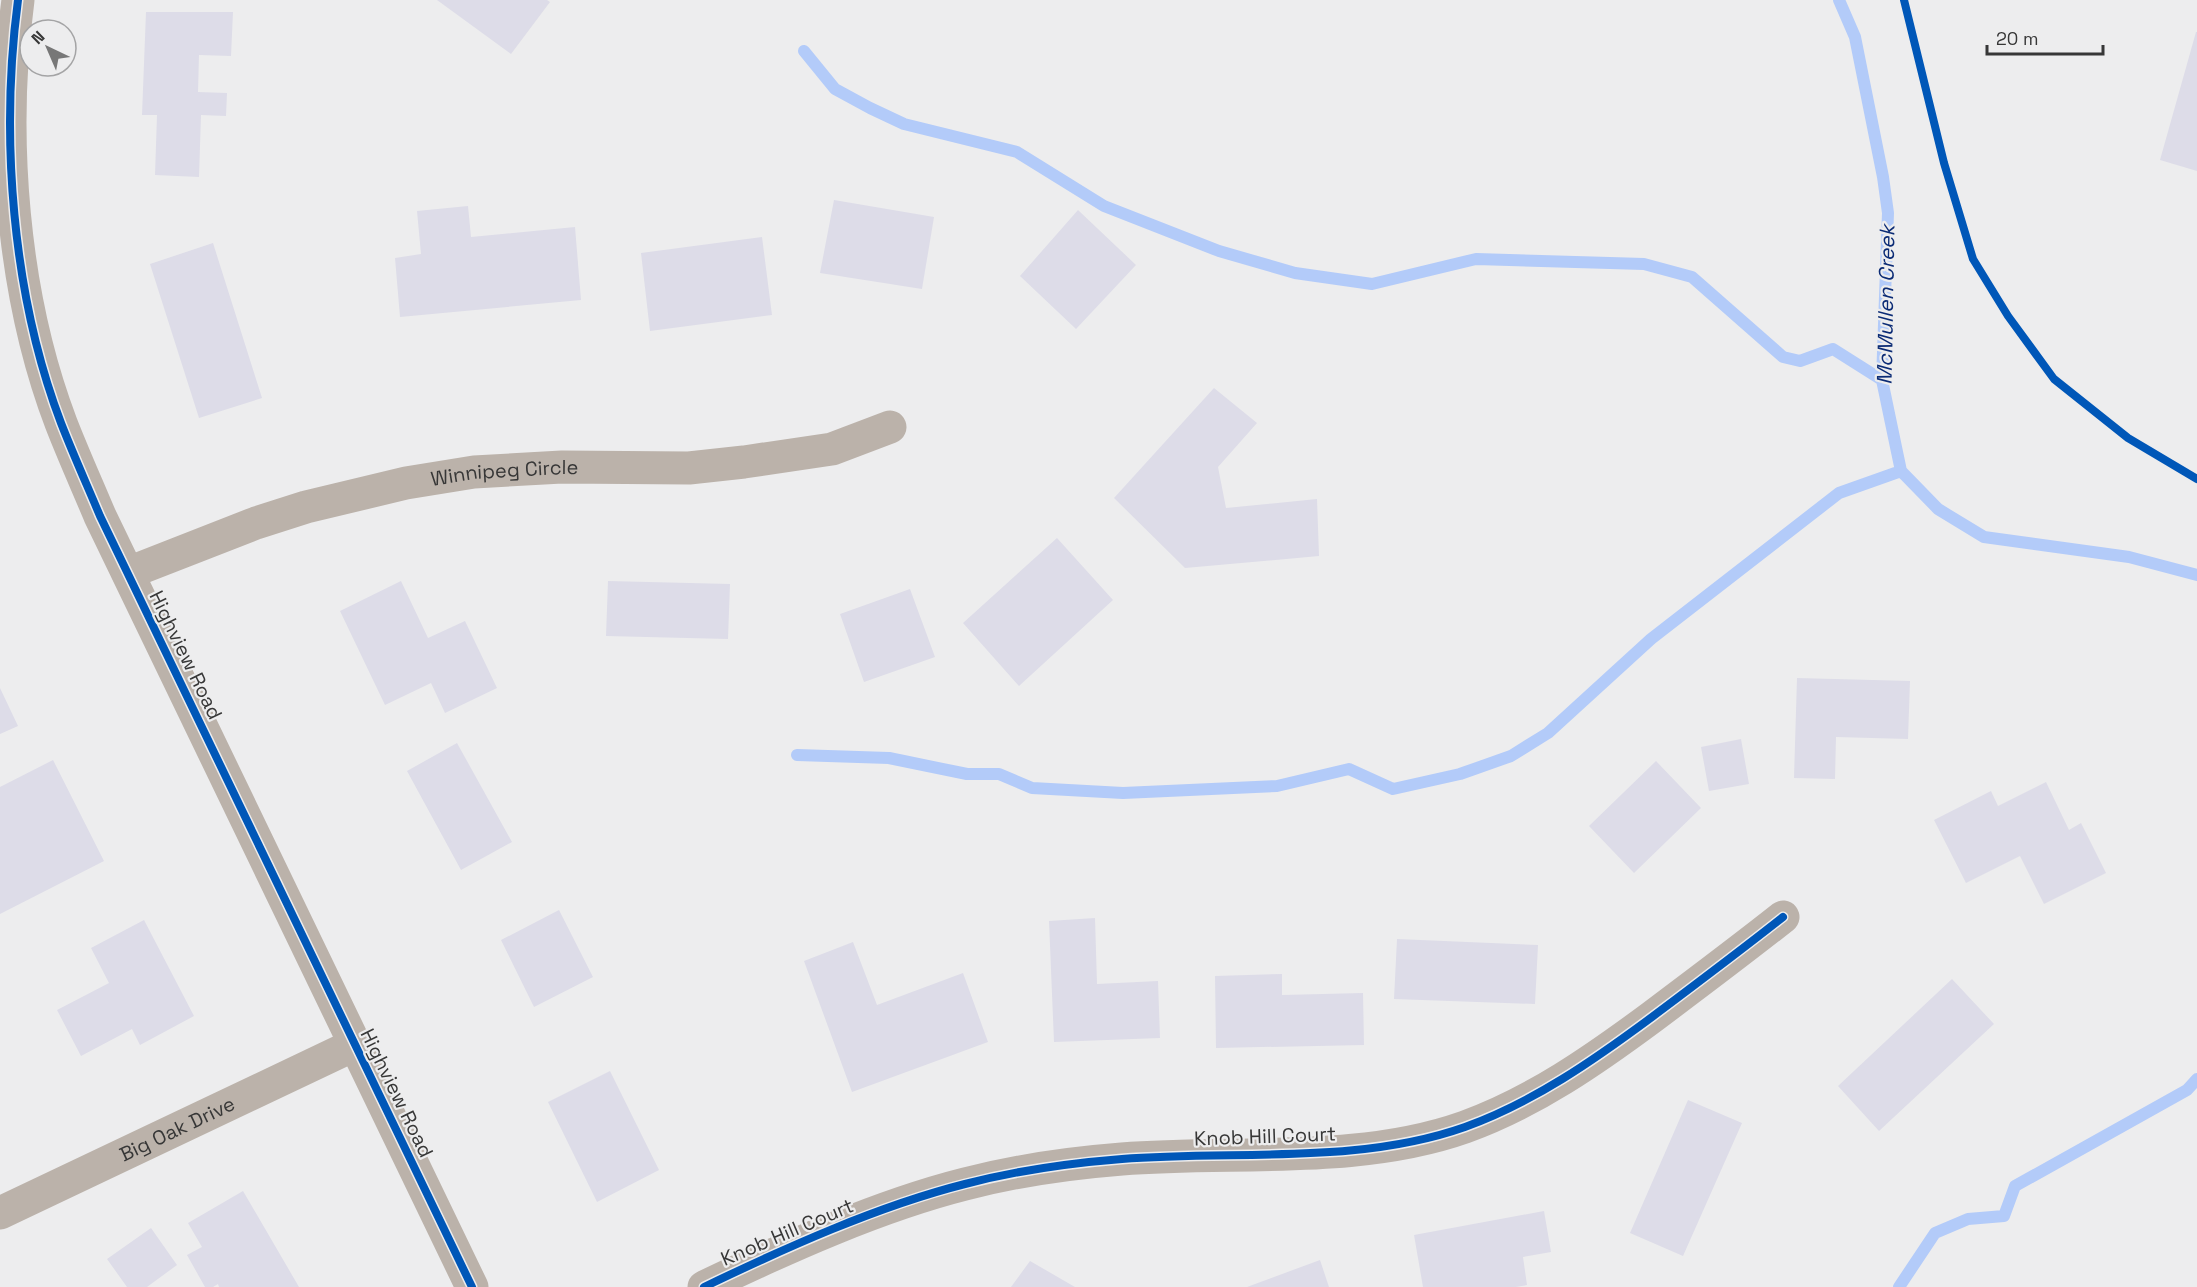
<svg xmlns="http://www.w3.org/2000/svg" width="2197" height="1287" viewBox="0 0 2197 1287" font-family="'Space Grotesk',sans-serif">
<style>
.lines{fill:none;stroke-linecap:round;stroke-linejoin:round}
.stream{stroke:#b3cbf9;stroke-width:12}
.building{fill:#dddce8}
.minor{stroke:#bbb2aa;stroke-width:33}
.cycleway-casing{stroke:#ededee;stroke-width:11}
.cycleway{stroke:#0057b8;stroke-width:8}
.labels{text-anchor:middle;stroke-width:4.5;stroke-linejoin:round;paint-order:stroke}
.street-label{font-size:20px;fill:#373737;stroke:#ededee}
.water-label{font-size:21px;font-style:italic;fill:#0b2b75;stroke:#ededee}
</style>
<rect width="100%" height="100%" fill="#ededee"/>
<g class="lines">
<path class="stream" d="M1839 0 1855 37 1883 177 1888 213 1882 380 1901 471 1938 509 1984 537 2129 557 2197 575
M804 51 835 89 870 108 904 124 1017 152 1104 206 1219 251 1295 273 1372 284 1476 259 1644 264 1692 277 1783 357 1800 361 1833 349 1882 380
M797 755 889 758 967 774H999L1032 788 1123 793 1277 786 1349 769 1393 789 1460 774 1511 756 1548 733 1651 639 1839 493 1901 471
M1899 1287 1935 1233 1968 1219 2004 1216 2015 1186 2187 1090 2197 1079"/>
</g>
<path class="building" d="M437 0H547L550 2 511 54Z
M146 12H233L231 56 199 55 198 92 227 93 226 116 201 115 199 177 155 175 157 115H142Z
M2196 32H2197V171L2160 160Z
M834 200 934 217 922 289 820 273Z
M468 206 471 237 575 227 581 300 400 317 395 258 421 254 417 211Z
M1078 210 1136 265 1076 329 1020 276Z
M762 237 772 315 650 331 641 253Z
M213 243 262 398 199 418 150 264Z
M1214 388 1257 423 1218 467 1226 508 1317 499 1319 556 1185 568 1114 498Z
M1057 538 1113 600 1019 686 963 623Z
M401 581 428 638 465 621 497 688 445 713 431 683 385 705 340 611Z
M608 581 730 584 728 639 606 636Z
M910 589 935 657 864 682 840 614Z
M1797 678 1910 681 1908 739 1836 737 1835 779 1794 778Z
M0 688 18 726 0 734Z
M1741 739 1749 784 1709 791 1701 747Z
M457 743 512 842 461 870 407 771Z
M53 760 104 861 0 914V787Z
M1656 761 1701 808 1634 873 1589 826Z
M2046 782 2069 830 2081 823 2106 873 2044 904 2020 856 1966 883 1934 820 1991 791 1998 806Z
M559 910 593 977 534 1007 501 940Z
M1095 918 1097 984 1158 981 1160 1038 1054 1042 1049 921Z
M144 920 194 1016 140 1045 132 1029 81 1056 57 1010 109 983 91 948Z
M1397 939 1538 945 1535 1004 1394 999Z
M853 942 877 1005 963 973 988 1042 852 1092 804 961Z
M1282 974V995L1363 993 1364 1045 1216 1048 1215 976Z
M1952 979 1994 1024 1879 1131 1838 1086Z
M610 1071 659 1170 597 1202 548 1102Z
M1688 1100 1742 1123 1683 1256 1630 1233Z
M243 1191 299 1287H219L218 1284 213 1287H205L187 1255 202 1247 188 1223Z
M1544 1211 1551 1252 1523 1257 1527 1285 1516 1287H1423L1414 1235Z
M151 1228 177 1265 147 1287H127L107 1259Z
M1320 1260 1329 1287H1247Z
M1030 1261 1075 1287H1011Z"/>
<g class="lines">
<g class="minor">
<path d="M18 0C0 136 12 294 61 423 73 454 87 485 100 516L472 1287"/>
<path id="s1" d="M128 573 256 523 306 507 406 483 474 472 562 467 689 468 744 462 832 449 890 427"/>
<path id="s2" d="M0 1213 356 1044"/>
<path d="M704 1287C785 1248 878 1206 965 1184 1015 1171 1071 1163 1122 1159 1235 1150 1358 1165 1465 1127 1534 1102 1594 1060 1652 1017 1696 984 1740 951 1783 917"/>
</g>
<g class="cycleway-casing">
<path id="cycleway" d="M18 0C0 136 12 294 61 423 73 454 87 485 100 516L472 1287
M1904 0 1944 163 1973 259 2008 316 2054 379 2128 438 2197 479
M704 1287C785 1248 878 1206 965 1184 1015 1171 1071 1163 1122 1159 1235 1150 1358 1165 1465 1127 1534 1102 1594 1060 1652 1017 1696 984 1740 951 1783 917"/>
</g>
<use href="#cycleway" class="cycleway"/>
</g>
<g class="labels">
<g class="street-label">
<text dy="7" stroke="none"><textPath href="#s1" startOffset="392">Winnipeg Circle</textPath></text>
<text transform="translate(186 655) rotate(64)" y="7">Highview Road</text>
<text transform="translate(397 1093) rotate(64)" y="7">Highview Road</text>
<text dy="7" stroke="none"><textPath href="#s2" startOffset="196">Big Oak Drive</textPath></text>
<text transform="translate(1265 1136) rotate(-2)" y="7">Knob Hill Court</text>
<text transform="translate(787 1232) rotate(-23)" y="7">Knob Hill Court</text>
</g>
<g class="water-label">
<text transform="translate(1886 305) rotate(-89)" y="7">McMullen Creek</text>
</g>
</g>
<g transform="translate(48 48) rotate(316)"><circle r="28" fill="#ededee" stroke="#a4a4a5" stroke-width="1.5"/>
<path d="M0-4.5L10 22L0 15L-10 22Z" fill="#777777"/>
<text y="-9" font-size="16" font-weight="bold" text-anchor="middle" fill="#373737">N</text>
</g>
<path d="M1987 45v9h116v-9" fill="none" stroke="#373737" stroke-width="3"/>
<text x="1996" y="45" font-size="18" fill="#373737" stroke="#ededee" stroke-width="4.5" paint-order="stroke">20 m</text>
</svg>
